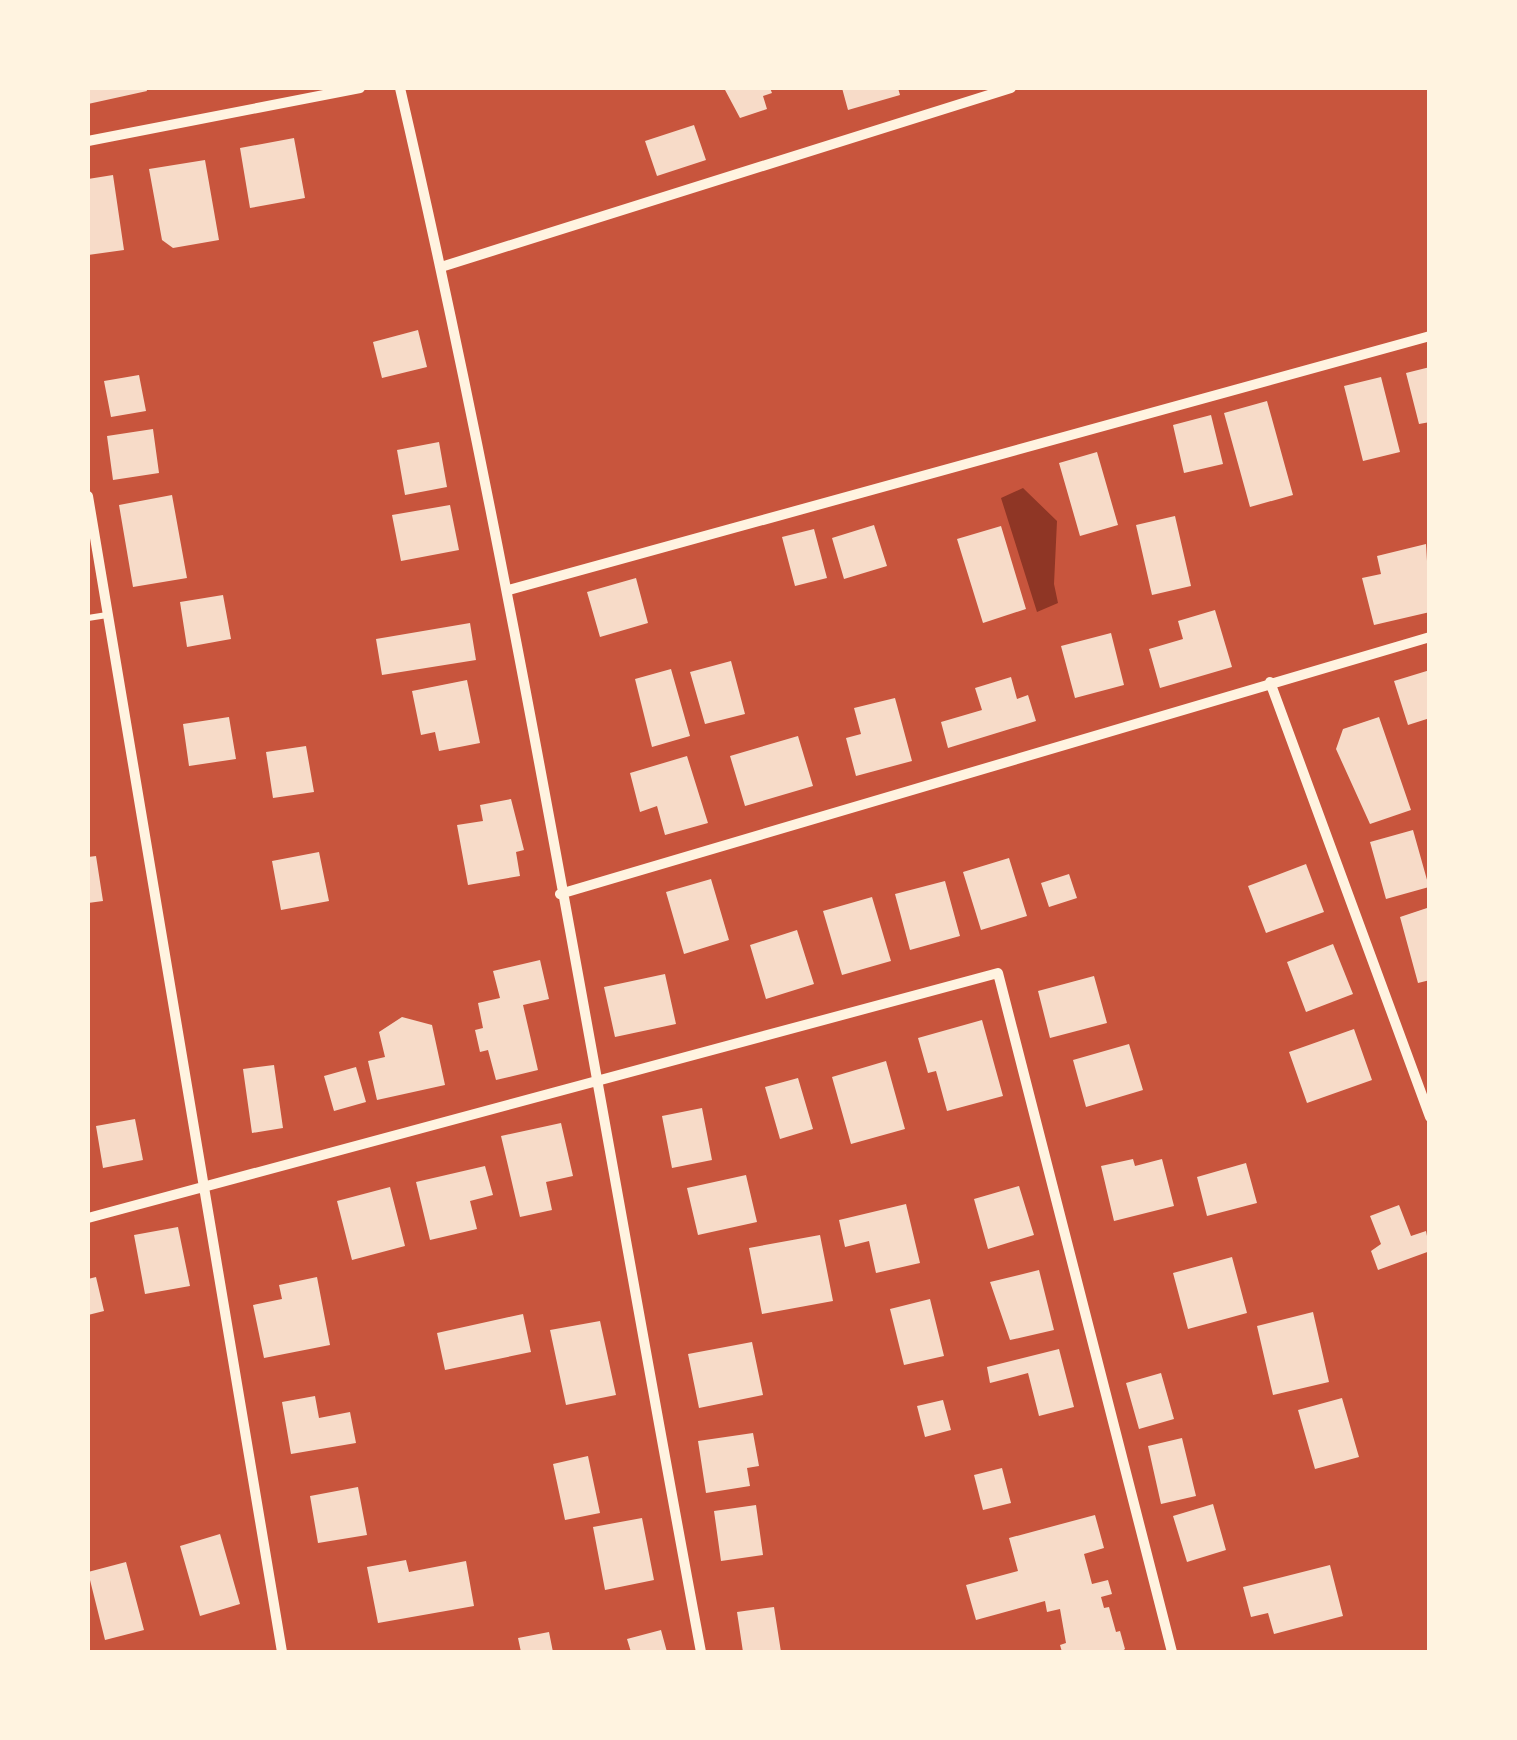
<svg xmlns="http://www.w3.org/2000/svg" width="1517" height="1740" viewBox="0 0 1517 1740" font-family="Roboto,sans-serif">
<style>
.water{fill:#8f3625}
.building{fill:#f7dbc8}
.lines{fill:none;stroke-linecap:round;stroke-linejoin:round}
.service{stroke:#fff3e0;stroke-width:6}
.minor{stroke:#fff3e0;stroke-width:10}
</style>
<rect width="100%" height="100%" fill="#c8553d"/>
<path class="water" d="M1023 488 1057 521 1054 584 1058 603 1037 612 1001 498Z"/>
<path class="building" d="M88 88H146L147 91 88 104Z
M724 88H770L772 93 763 96 767 109 740 118Z
M842 88H898L900 95 848 110Z
M694 125 706 160 657 176 645 141Z
M294 138 305 198 250 208 240 148Z
M205 160 219 240 173 248 162 240 149 169Z
M113 175 124 250 88 255V179Z
M418 330 427 367 382 378 373 342Z
M1430 367V422L1419 424 1406 373Z
M139 375 146 411 111 417 104 381Z
M1381 377 1400 452 1363 461 1344 386Z
M1267 401 1293 495 1250 507 1224 413Z
M1211 415 1223 464 1184 473 1173 425Z
M153 429 159 473 113 480 107 436Z
M439 442 447 487 405 495 397 450Z
M1097 452 1118 525 1080 536 1059 463Z
M172 495 187 578 133 587 119 505Z
M450 505 459 550 401 561 392 515Z
M1175 516 1191 586 1152 595 1136 525Z
M874 525 887 566 844 579 832 538Z
M1001 526 1026 609 983 623 957 539Z
M814 529 827 578 795 586 782 537Z
M1426 544 1430 612 1374 625 1362 578 1381 574 1377 556Z
M636 578 648 623 600 637 587 592Z
M223 595 231 639 187 647 180 602Z
M1215 610 1232 667 1160 688 1149 649 1183 639 1178 621Z
M470 623 476 660 382 675 376 639Z
M1111 633 1124 685 1075 698 1061 646Z
M731 661 745 714 705 724 690 672Z
M671 669 690 736 652 747 635 679Z
M1430 670V718L1408 725 1394 681Z
M1011 677 1017 699 1028 695 1036 721 948 748 941 722 982 710 975 688Z
M467 680 480 743 439 751 435 732 421 735 412 691Z
M895 698 912 761 856 776 846 738 861 734 854 708Z
M229 717 236 759 189 766 183 724Z
M1379 717 1411 810 1370 824 1336 749 1343 729Z
M798 736 813 786 745 806 730 756Z
M306 746 314 792 273 798 266 752Z
M687 756 708 823 665 835 657 806 640 812 630 773Z
M511 799 524 850 516 852 520 876 468 885 457 825 483 821 480 805Z
M1413 830 1429 887 1386 899 1370 842Z
M319 852 329 901 281 910 272 861Z
M96 856 103 901 88 903V857Z
M1009 858 1027 916 981 930 963 872Z
M1306 864 1324 912 1266 933 1248 886Z
M1069 874 1077 898 1049 907 1041 883Z
M711 879 729 940 684 954 666 892Z
M945 881 960 936 910 950 895 894Z
M872 897 891 961 842 975 823 911Z
M1430 907V980L1418 983 1400 917Z
M797 930 814 984 766 999 750 945Z
M1333 944 1353 994 1306 1012 1287 962Z
M540 960 549 999 523 1005 538 1070 496 1080 488 1050 480 1052 475 1030 483 1028 478 1003 500 998 493 971Z
M665 974 676 1024 615 1037 604 987Z
M1094 976 1107 1023 1050 1038 1038 991Z
M402 1017 432 1025 445 1085 377 1100 368 1061 385 1057 379 1032Z
M982 1020 1003 1096 947 1111 936 1071 928 1073 918 1038Z
M1354 1029 1372 1080 1307 1103 1289 1052Z
M1129 1044 1143 1090 1086 1107 1073 1060Z
M886 1061 905 1129 851 1144 832 1077Z
M274 1065 283 1128 252 1133 243 1069Z
M356 1067 366 1102 334 1111 324 1076Z
M798 1078 813 1129 780 1139 765 1087Z
M702 1108 712 1160 672 1168 662 1116Z
M135 1119 143 1160 103 1168 96 1126Z
M561 1123 573 1176 546 1182 552 1210 520 1217 501 1136Z
M1133 1159 1135 1166 1162 1159 1174 1206 1114 1221 1101 1166Z
M1246 1163 1257 1203 1207 1216 1197 1177Z
M485 1166 493 1195 470 1201 477 1229 430 1240 416 1182Z
M746 1175 757 1222 698 1235 687 1188Z
M1019 1186 1034 1235 988 1249 974 1199Z
M390 1187 405 1246 352 1260 337 1201Z
M906 1204 920 1263 876 1273 869 1241 845 1247 839 1220Z
M1399 1205 1411 1236 1426 1231 1430 1251 1378 1270 1371 1251 1381 1244 1370 1216Z
M178 1227 190 1286 145 1294 134 1235Z
M820 1235 833 1301 762 1314 749 1248Z
M1232 1257 1247 1313 1188 1329 1173 1273Z
M1039 1270 1054 1330 1010 1340 990 1282Z
M96 1277 104 1311 88 1315V1279Z
M317 1277 330 1345 264 1358 253 1305 282 1299 279 1285Z
M930 1299 944 1356 904 1365 890 1309Z
M1313 1312 1329 1382 1273 1395 1257 1326Z
M523 1314 531 1352 445 1370 437 1333Z
M600 1321 616 1395 566 1405 550 1330Z
M752 1342 763 1395 699 1408 688 1354Z
M1059 1349 1074 1407 1039 1416 1028 1373 990 1383 987 1367Z
M1161 1373 1174 1419 1139 1429 1126 1383Z
M315 1396 319 1418 350 1412 356 1443 291 1454 282 1402Z
M1342 1398 1359 1457 1315 1469 1298 1410Z
M943 1400 951 1430 925 1437 917 1406Z
M753 1433 759 1466 747 1468 750 1486 706 1493 698 1441Z
M1182 1438 1196 1496 1161 1504 1148 1446Z
M588 1456 600 1513 565 1520 553 1464Z
M1002 1468 1011 1503 983 1510 974 1475Z
M358 1487 367 1535 318 1543 310 1496Z
M1213 1504 1226 1550 1187 1562 1173 1516Z
M756 1505 763 1555 721 1561 714 1511Z
M1095 1515 1104 1548 1084 1554 1092 1584 1108 1580 1112 1594 1101 1597 1104 1608 1109 1607 1116 1632 1120 1631 1125 1649 1121 1652H1062L1060 1645 1066 1643 1060 1609 1047 1612 1045 1601 976 1620 966 1585 1018 1571 1009 1538Z
M642 1518 654 1580 605 1590 593 1527Z
M220 1534 240 1604 200 1616 180 1546Z
M406 1560 409 1572 466 1561 474 1606 378 1623 367 1567Z
M126 1562 144 1630 105 1640 88 1572Z
M1330 1565 1343 1616 1274 1634 1268 1613 1251 1617 1243 1587Z
M774 1607 781 1652H743L737 1612Z
M661 1630 667 1652H631L627 1639Z
M549 1632 553 1652H521L518 1638Z"/>
<g class="lines">
<path class="service" d="M88 618 107 615"/>
<path class="minor" d="M400 88C520 605 603 1130 701 1652
M88 141 360 88
M441 267 1011 88
M88 496 282 1652
M509 590 1430 336
M1270 682 1430 1117
M560 894 1430 637
M88 1218 998 973 1172 1652"/>
</g>
<rect width="1517" height="1740" fill="none" stroke="#fff3e0" stroke-width="180"/>
</svg>
